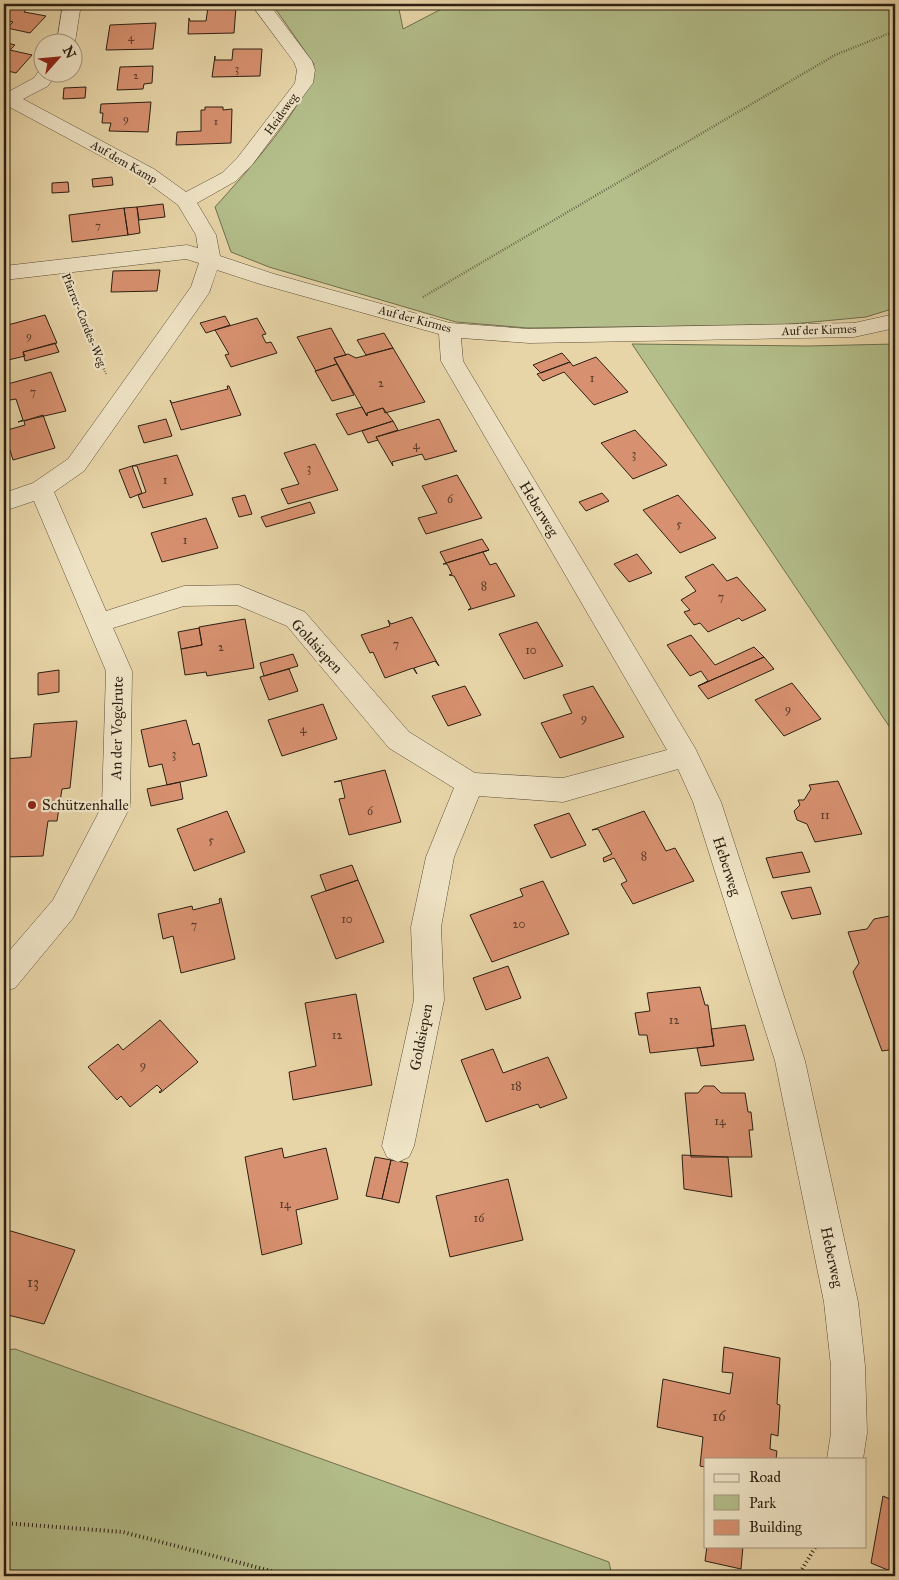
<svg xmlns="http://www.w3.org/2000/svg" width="899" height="1580" viewBox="0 0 899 1580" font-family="'IM FELL Great Primer',serif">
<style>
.green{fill:#b3be8a;stroke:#706f4e}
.building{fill:#d89170;stroke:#2d2013}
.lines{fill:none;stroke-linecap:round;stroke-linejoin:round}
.minor-casing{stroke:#5c4d38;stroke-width:1}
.path-far1{stroke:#2d2013;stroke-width:2.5;stroke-dasharray:0.5 2;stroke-linecap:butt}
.path{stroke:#2d2013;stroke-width:4;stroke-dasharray:1 3;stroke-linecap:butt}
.minor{fill:#efe4c6;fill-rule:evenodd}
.poi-dot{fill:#8f2418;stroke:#efe4c6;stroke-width:2}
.labels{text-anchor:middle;stroke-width:4.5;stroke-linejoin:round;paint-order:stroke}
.far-number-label{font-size:11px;fill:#583c2a}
.far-street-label{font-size:12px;fill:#2d2013;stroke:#efe4c6}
.number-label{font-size:12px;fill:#583c2a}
.street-label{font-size:15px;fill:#2d2013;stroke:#efe4c6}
.poi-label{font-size:15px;fill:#2d2013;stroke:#efe4c6;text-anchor:start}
.near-number-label{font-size:15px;fill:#583c2a}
</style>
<rect width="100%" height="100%" fill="#e7d5a8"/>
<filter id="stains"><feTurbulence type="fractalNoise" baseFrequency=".004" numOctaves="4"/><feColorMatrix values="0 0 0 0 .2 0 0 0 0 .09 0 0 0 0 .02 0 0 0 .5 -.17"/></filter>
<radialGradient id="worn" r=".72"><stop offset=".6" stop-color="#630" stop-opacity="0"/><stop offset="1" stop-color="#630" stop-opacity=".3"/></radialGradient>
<path class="green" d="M272 4H363L370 6 398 4 403 29 451 4H895V308L866 317 781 325 528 328 456 322 269 267 231 252 215 207C242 177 311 102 314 64Z
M632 344 808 346 895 344V735Z
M15 1349 609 1562 612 1576H4V1350Z"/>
<path class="building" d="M8 4 29 6 24 12 46 16 30 33 7 28 13 22 4 20V8Z
M116 4H160V8L115 9Z
M208 7H236L234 33 188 34 189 18 190 21H206Z
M156 23 153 49 106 50 110 25Z
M4 42 15 45 10 50 32 55 16 73 4 70Z
M233 49H262L260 76 212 77 215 56V60H232Z
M153 66 152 83 144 84 143 89 117 90 120 67Z
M86 87 85 98 63 99 64 88Z
M151 102 148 132 109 131 111 123H102L103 113H100L101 104Z
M205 107H223V110L232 109 231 143 176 145 177 132 201 131V110H205Z
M112 177 113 185 93 187 92 179Z
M68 182 69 192 52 193V183Z
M163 204 165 217 139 220 137 207Z
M137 207 140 233 128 235 124 208Z
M124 208 128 235 72 242 69 215Z
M160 270 157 291 111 292 113 271Z
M45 315 57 343 23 352 25 356 4 361V326Z
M225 316 230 325 206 333 200 323Z
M257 318 266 334 262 335 266 343 271 342 277 353 231 367 225 355 229 354 215 330Z
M331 328 346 355 334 358 337 364 316 371 297 337Z
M384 333 393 348 366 355 357 340Z
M55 343 59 352 25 361 23 352Z
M393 348 425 402 385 413 383 408 367 413V416L334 358 348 354 356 358Z
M562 353 570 362 541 373 533 365Z
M596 357 628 392 594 405 564 372 543 381 537 374 570 362 573 366Z
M337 364 354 395 332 401 315 371Z
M51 372 66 411 18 422 23 420 16 399 10 400 4 385Z
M227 386H229L241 415 181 430 170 400 172 403 228 389Z
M362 407 367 416V413L383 408 393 421 348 435 336 414Z
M43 415 55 448 13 460 4 431 25 425 24 421Z
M166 419 172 436 144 443 138 426Z
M439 419 455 451H457L425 460 422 454 392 462 393 466 376 437Z
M393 421 398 430 376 437 378 440 368 443 362 431Z
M635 430 667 465 633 479 601 443Z
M315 444 338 490 288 504 281 489 299 484 284 453Z
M177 455 193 495 143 508 138 495 146 492 137 466H132Z
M132 466 142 493 130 498 119 470Z
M457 475 482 518 426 534 418 518 437 513 422 486Z
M602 493 609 501 586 511 579 502Z
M245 495 252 514 239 517 232 498Z
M678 495 716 538 680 553 643 510Z
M310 502 315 513 266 527 261 517Z
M206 518 218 548 162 562 151 533Z
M482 539 489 550 446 563 440 552Z
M489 550 483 552 490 565 496 563 515 596 468 610 471 608 454 576 449 575 452 574 447 564H443Z
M637 554 652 573 629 582 614 564Z
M713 564 727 581 737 577 766 610 742 621 739 618 708 632 700 623 694 625 684 612 690 610 681 600 696 591 685 577Z
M412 617 439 666 435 661 414 668 417 674 413 668 385 678 373 652 370 653 361 635 390 626 388 620 391 624Z
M245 619 254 668 207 676 206 672 185 675 181 649 202 645 199 627Z
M537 622 563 666 524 679 499 634Z
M199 628 202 645 181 649 178 632Z
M691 635 715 665 754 647 764 657 698 686 708 681 701 671 690 676 667 645Z
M293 654 298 666 264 676 260 663Z
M764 657 774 669 708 699 698 686Z
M289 669 298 691 269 700 260 677Z
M59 670V692L38 695V673Z
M792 683 821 719 784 736 755 700Z
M465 686 481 715 448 726 432 696Z
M593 686 624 737 560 758 541 723 572 713 563 695Z
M323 704 337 739 282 756 268 720Z
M186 720 193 745 199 743 207 776 167 785 162 764 149 767 141 730Z
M77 721 70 788 62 789 57 821H48L43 856 4 857V759L31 757 34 724Z
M385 770 401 822 349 835 339 799 345 798 341 781 334 782Z
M838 781 862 834 815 842 807 824 797 820 794 811 800 805 798 800H804L811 789 809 785Z
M180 782 183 799 151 806 147 789Z
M227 811 245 852 194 871 177 829Z
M644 811 666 851 675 848 694 881 633 904 621 884 627 881 614 858 604 862 603 858 612 854 598 829 592 830Z
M569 813 586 845 551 858 534 825Z
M802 852 810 872 773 878 766 858Z
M352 865 358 880 326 891 320 875Z
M358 880 384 942 336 959 311 896Z
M543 881 569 934 492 962 470 915 523 896 520 889Z
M811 887 821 914 792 919 781 892Z
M221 898 235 959 181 973 173 936 163 939 158 914 192 906 193 910 220 903 219 899Z
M895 915V1049L882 1051 853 972 859 963 848 932 867 929 874 919Z
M508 966 521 998 486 1010 473 978Z
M700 987 705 1005H708L714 1046 650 1053 647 1035H639L635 1013 650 1011 647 993Z
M356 994 372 1085 293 1100 289 1072 316 1066 305 1003Z
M160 1020 198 1062 160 1093 159 1092 162 1090 157 1085 130 1107 121 1096 117 1100 88 1067 118 1044 123 1050Z
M745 1025 754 1060 701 1066 697 1048 714 1046 711 1029Z
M493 1049 503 1073 548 1057 567 1098 540 1108 538 1104 486 1122 461 1060Z
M704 1086H714L721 1093H745L748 1112H751L753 1130H749L752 1157H691L685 1093H698Z
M282 1148 284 1158 326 1148 338 1199 296 1210 302 1244 262 1255 245 1157Z
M682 1155 728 1157 732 1197 684 1189Z
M375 1157 391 1160 382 1199 366 1196Z
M391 1160 408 1163 399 1203 382 1199Z
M508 1179 523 1240 450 1257 436 1196Z
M4 1229 75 1250 44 1324 4 1314Z
M724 1347 780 1358 777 1404 780 1405 778 1436 771 1434 770 1449 777 1451 776 1459H705V1467L700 1466 703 1437 657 1427 663 1379 730 1394 733 1373 722 1372Z
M895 1484V1573L871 1563 883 1496 892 1500Z
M707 1546H743L741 1569 705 1561Z"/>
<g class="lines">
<g class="minor-casing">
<path id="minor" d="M63 4H81L75 42 72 46V42H57Z
M251 4H269L312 61 315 70 313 83 252 165 236 181 197 203 216 235 220 256 274 274 450 323 529 329 854 323 895 314V328L854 337 529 343 461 338 463 361 695 748 721 802 805 1061 858 1302 865 1366 867 1433 863 1459H827L831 1433V1366L824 1302 775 1061 693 802 678 769 563 802 479 796 454 857 441 927 444 1000 414 1146 409 1157 398 1162 387 1157 382 1146 414 1000 411 927 426 857 454 788 389 748 287 626 237 605 184 606 113 628 132 671 130 807 73 918 15 988 4 991V957L53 900 102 806 106 671 34 501 4 511V493L33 483 68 459 191 287 199 263 186 259 4 280V266L187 245 198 248 196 235 178 205 140 177 4 104V91L8 92 34 78 41 68 42 72H57L48 86 23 99 154 169 186 192 222 173 238 157 295 83 297 70 294 62ZM217 270 260 284 439 334 441 361 667 750 563 778 475 773 409 732 305 612 239 585 184 586 106 611 54 492 84 471 209 293Z"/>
</g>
<path class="path-far1" d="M72 290 106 374
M423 297 835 55 895 31"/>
<path class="path" d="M4 1523 123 1532 290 1576
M798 1576 816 1546"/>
<use href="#minor" class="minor"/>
</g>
<circle class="poi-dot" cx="32" cy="805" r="5"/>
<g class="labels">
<g class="far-number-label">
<text x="131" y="41">4</text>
<text x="237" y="72">3</text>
<text x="136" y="79">2</text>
<text x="126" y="122">9</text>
<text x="216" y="125">1</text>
<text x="98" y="229">7</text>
<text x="29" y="339">9</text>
</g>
<g class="far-street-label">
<text transform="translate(281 114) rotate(-54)" y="4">Heideweg</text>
<text transform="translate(124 162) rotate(30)" y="4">Auf dem Kamp</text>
<text transform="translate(415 319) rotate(15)" y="4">Auf der Kirmes</text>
<text transform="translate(84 320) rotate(68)" y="4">Pfarrer-Cordes-Weg</text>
<text transform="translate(819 330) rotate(-2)" y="4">Auf der Kirmes</text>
</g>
<g class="number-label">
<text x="592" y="382">1</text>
<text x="381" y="387">2</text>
<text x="33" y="396">7</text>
<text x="416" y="449">4</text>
<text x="634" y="458">3</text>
<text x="309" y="472">3</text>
<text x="165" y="484">1</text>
<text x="450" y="503">6</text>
<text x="679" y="528">5</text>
<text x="185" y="544">1</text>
<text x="484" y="590">8</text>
<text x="721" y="601">7</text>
<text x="396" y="648">7</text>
<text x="221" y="651">2</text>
<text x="531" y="654">10</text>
<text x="788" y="713">9</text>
<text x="584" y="722">9</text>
<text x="303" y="733">4</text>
<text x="174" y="758">3</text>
<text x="370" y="815">6</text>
<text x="825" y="819">11</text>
<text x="211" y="844">5</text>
<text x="644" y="860">8</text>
<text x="347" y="923">10</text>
<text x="519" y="928">20</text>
<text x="194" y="929">7</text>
<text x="674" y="1024">12</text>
<text x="337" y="1039">12</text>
<text x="143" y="1069">9</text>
<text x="516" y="1090">18</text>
<text x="720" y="1125">14</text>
<text x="285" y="1208">14</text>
<text x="479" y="1222">16</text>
</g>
<g class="street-label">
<text transform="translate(539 509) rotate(59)" y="5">Heberweg</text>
<text transform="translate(317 646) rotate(47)" y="5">Goldsiepen</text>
<text transform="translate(117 728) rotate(-89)" y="5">An der Vogelrute</text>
<text transform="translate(727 866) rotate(72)" y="5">Heberweg</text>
<text transform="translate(421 1037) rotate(-79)" y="5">Goldsiepen</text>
<text transform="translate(832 1257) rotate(78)" y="5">Heberweg</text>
</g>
<g class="poi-label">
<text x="42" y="810">Schützenhalle</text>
</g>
<g class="near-number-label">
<text x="33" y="1287">13</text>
<text x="719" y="1421">16</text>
</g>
</g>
<rect width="899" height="1580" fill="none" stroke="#e7d5a8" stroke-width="20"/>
<rect x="5" y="5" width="889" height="1570" fill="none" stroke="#2d2013" stroke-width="2.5"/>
<rect x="10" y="10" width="879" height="1560" fill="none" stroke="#2d2013"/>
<rect x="704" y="1458" width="162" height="90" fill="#efe4c6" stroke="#a1967e"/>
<rect x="714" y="1474" width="25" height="8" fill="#efe4c6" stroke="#a1967e"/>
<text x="749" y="1482" font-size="15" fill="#2d2013">Road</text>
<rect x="714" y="1495" width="25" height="15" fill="#b3be8a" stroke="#a1967e"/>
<text x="749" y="1508" font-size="15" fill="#2d2013">Park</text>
<rect x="714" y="1520" width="25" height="15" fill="#d89170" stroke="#a1967e"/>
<text x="749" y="1532" font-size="15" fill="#2d2013">Building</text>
<g transform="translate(58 58) rotate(63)"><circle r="24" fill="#efe4c6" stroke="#a1967e"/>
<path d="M0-4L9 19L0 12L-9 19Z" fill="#8f2418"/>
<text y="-8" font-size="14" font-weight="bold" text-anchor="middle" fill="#2d2013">N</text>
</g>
<rect width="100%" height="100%" filter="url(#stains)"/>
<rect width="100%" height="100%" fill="url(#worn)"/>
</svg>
